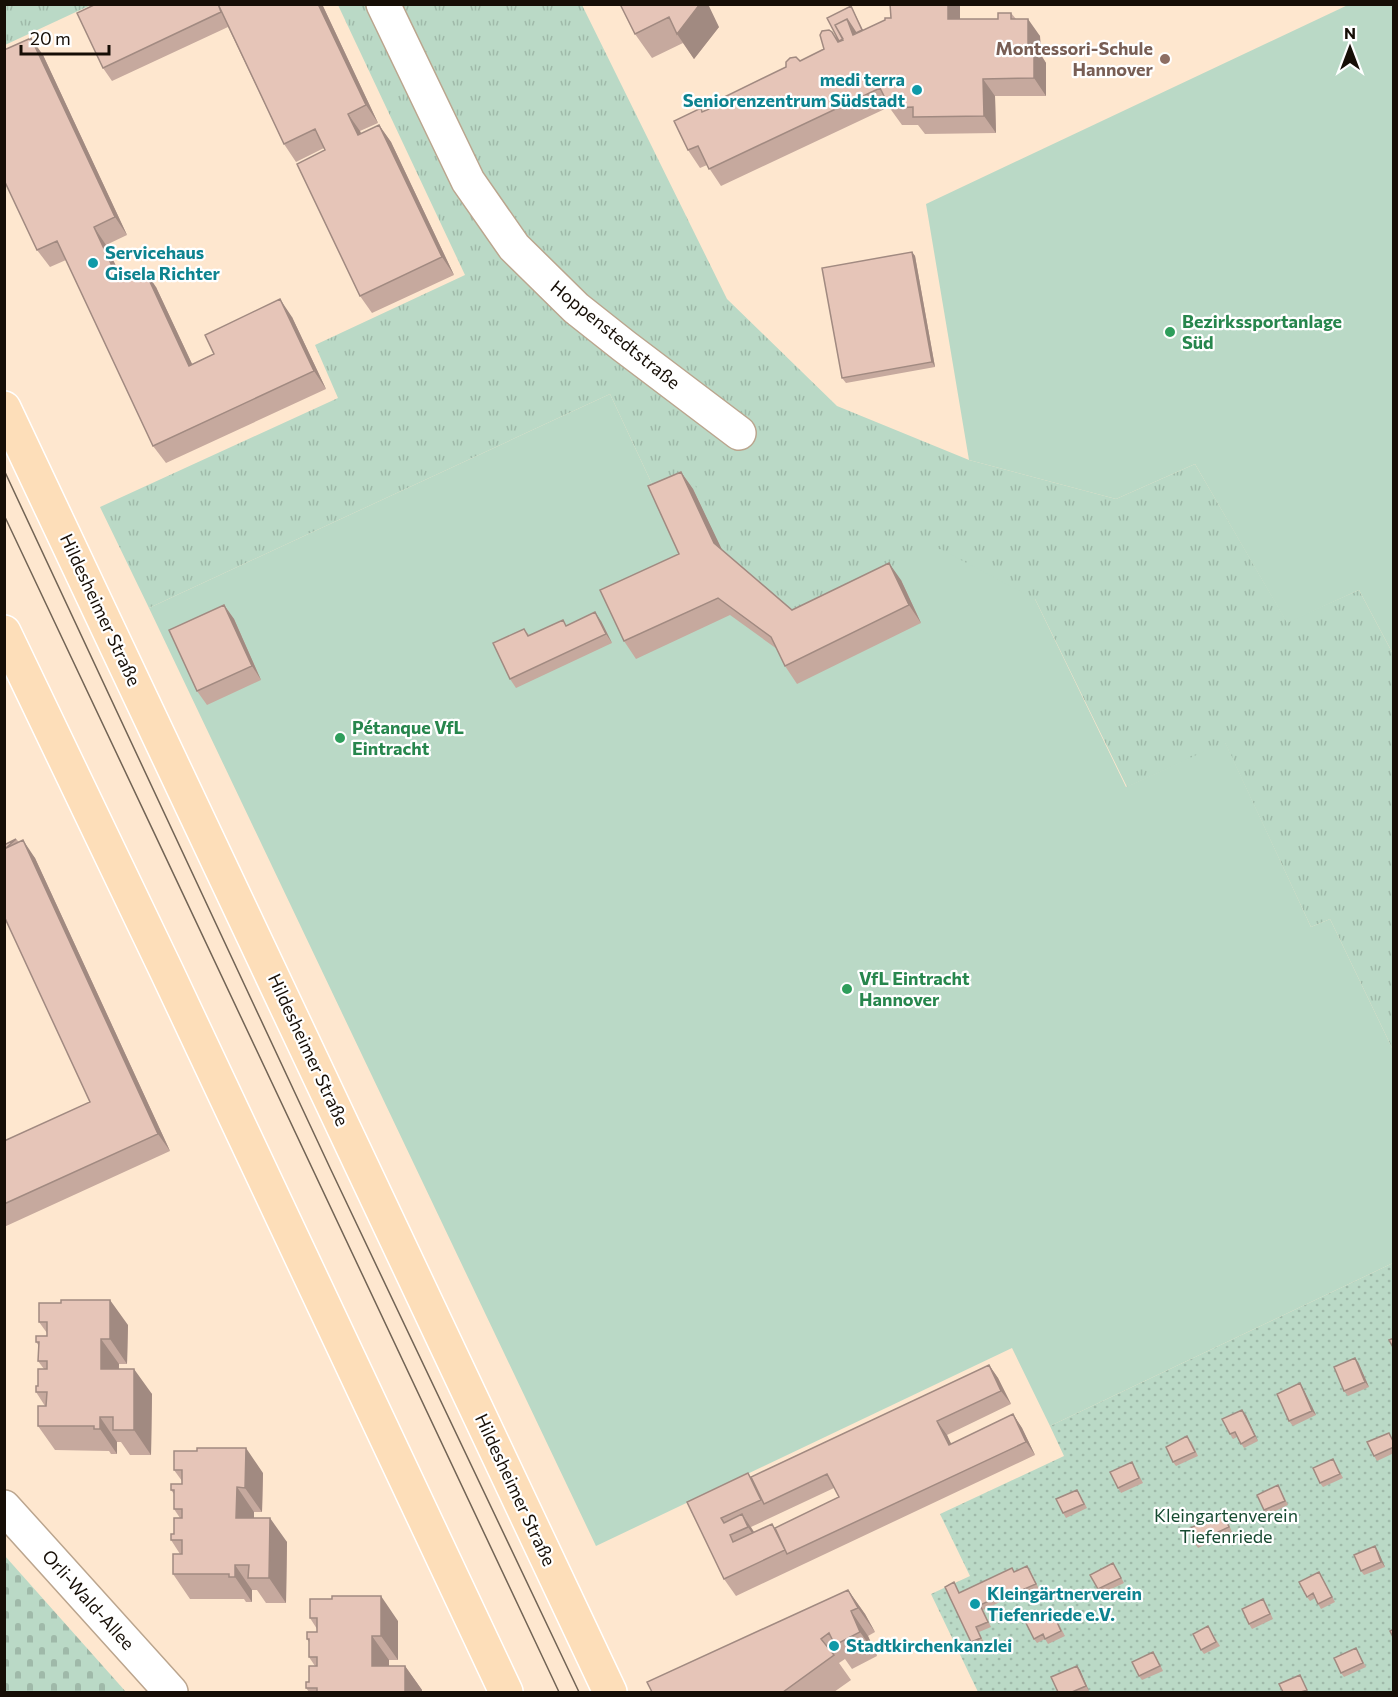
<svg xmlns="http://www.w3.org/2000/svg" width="1398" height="1697" viewBox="0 0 1398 1697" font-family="Commissioner,sans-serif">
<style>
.grass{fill:url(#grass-dots)}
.cemetery{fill:url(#cemetery-stones)}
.park{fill:url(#park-tufts)}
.pitch{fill:#bad9c6}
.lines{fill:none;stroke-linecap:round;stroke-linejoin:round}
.minor-casing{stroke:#bba58e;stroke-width:36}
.major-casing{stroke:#fff;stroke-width:36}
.minor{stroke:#fff;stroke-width:33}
.major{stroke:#fddeb9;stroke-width:33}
.tram{stroke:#726455;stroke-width:1.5}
.wall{fill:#c6a99e;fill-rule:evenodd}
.shaded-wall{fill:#a18a81}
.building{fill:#e6c5b8;stroke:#a18a81;stroke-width:1.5}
.education-dot{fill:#8d6e63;stroke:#fff;stroke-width:2}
.culture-dot{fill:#0f9aa8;stroke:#fff;stroke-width:2}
.leisure-dot{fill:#2e9e5b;stroke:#fff;stroke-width:2}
.labels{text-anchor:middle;stroke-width:4.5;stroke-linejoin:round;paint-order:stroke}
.education-label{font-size:18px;font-weight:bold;fill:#785e54;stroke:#fff;text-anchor:end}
.culture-label{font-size:18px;font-weight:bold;fill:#0d838f;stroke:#fff;text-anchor:start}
.leisure-label{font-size:18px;font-weight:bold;fill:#27864d;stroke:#fff;text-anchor:start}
.street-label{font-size:18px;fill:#160e06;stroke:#fff}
.park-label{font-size:18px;fill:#164b31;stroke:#fff}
</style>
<defs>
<pattern id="grass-dots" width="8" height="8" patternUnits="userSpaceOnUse" patternTransform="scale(1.5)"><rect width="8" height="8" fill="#bad9c6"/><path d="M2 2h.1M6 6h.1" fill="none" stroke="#9fb9a9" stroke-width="1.8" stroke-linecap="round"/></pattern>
<pattern id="cemetery-stones" width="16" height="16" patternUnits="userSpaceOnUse" patternTransform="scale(1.5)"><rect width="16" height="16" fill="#bad9c6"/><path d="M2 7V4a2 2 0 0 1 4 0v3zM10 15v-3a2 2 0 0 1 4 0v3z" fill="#9fb9a9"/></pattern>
<pattern id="park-tufts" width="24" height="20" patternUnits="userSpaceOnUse" patternTransform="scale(1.5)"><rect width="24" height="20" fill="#bad9c6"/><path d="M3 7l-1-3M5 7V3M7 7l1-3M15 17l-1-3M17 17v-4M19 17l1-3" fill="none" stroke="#9fb9a9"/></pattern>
</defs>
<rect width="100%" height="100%" fill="#fee7cf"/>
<path class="grass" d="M1393 1263V1692H978L931 1594 970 1576 940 1514 1064 1456 1050 1426Z"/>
<path class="cemetery" d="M4 1556H5L126 1692H5Z"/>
<path class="park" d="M5 4H91V5L5 45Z
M338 5H582L727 299 837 406 969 460 1116 499 1195 464 1287 622 1359 590 1393 654V1050L1330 919 1311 927 1225 743 1127 787 1035 599 800 619 659 499 610 394 149 608 100 507 338 398 315 345 465 275Z"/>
<path class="pitch" d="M1350 4 1393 5V654L1359 590 1287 623 1195 464 1116 499 969 460 926 204Z
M610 394 659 499 694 483 730 559 800 619 940 549 1035 599 1126 787 1225 742 1311 927 1330 919 1393 1050V1263L1050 1426 1012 1348 596 1546 149 608Z"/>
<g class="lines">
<g class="minor-casing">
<path id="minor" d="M383 4 468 181 514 247 576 308 624 346 739 433
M4 1507 171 1692"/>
</g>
<g class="major-casing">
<path id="major" d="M4 408 610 1692
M4 632 167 972 506 1692"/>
</g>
<use href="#minor" class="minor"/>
<use href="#major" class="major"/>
<path class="tram" d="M4 470 331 1170 579 1692
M4 515C190 907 373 1301 559 1692"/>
</g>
<path class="wall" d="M96 4H322L378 123 360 131 361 134 379 125 391 142 454 275 372 313 360 296 324 148 296 162 284 144 228 27 112 81 103 68Z
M620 4 719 27 694 59 683 43 652 58 635 34Z
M960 4V19H998L1011 13 1016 19 1040 36 1041 55 1046 63V96H995L996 133 925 134 918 125H902L889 107 721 186 707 165 700 168 688 150 703 112 800 61 824 49 832 32 836 38 851 6 863 30 891 18Z
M43 55 127 235 106 245 122 279 156 287 192 364 292 317 326 389 166 463 153 446 66 260 50 267 37 250Z
M912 252 915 256 935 367 846 383 842 378Z
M681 472 693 489 721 549 792 610 901 580 921 623 797 684 785 666 777 649 730 615 636 659 624 641 679 554Z
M224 605 234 619 261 680 207 705 197 691Z
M601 621 612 643 516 688 510 679 524 629 529 635 567 626Z
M16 839 35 858 170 1151 4 1227V1141L90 1102 4 845Z
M39 1322 128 1325 127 1364H119V1369L152 1394 151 1455H130L121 1442H117V1454H111L109 1451 55 1450 38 1426 45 1406 36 1392 44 1369 38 1361 39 1346 36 1342 47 1336V1333Z
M1358 1362 1369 1387 1348 1396 1344 1391Z
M989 1365 998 1378 1011 1404 947 1435 951 1444 1013 1414 1022 1428 1035 1455 736 1596 724 1579 687 1502 751 1477ZM834 1488 839 1497 775 1528 754 1532 751 1527Z
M1303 1388 1316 1415 1293 1426 1289 1421Z
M1246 1415 1258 1441 1244 1448 1237 1437 1233 1439 1230 1434Z
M1392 1437 1394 1440V1453L1377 1461 1374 1456Z
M1191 1441 1198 1456 1176 1466 1173 1462Z
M1333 1459 1343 1478 1323 1487 1320 1483Z
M1132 1462 1143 1483 1121 1493 1118 1488Z
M174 1470 263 1473 262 1512H254V1518L287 1542 286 1603H266L257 1590H252V1602H246L244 1599H190L173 1574 180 1554 171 1540 180 1518 174 1509V1494L171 1490 182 1484V1481Z
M1077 1490 1080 1494 1087 1508 1066 1518 1063 1513Z
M1281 1490 1288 1505 1267 1515 1264 1510Z
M1226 1517 1232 1532 1198 1548 1195 1543Z
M1378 1551 1385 1567 1364 1575 1361 1571Z
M1116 1568 1124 1583 1101 1594 1098 1589Z
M1030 1570 1039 1589 1024 1596 1021 1592 983 1610 991 1627 979 1632 984 1643 975 1647 971 1642 954 1582 960 1593 1015 1572Z
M1322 1577 1335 1602 1321 1609 1315 1598 1310 1601 1307 1597Z
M848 1590 865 1614 875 1632 868 1636 877 1656 852 1669 845 1659 839 1663 851 1680 834 1692H652Z
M1266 1604 1273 1619 1252 1629 1249 1624Z
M1052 1611 1065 1636 1048 1644 1045 1639 1037 1643 1034 1639Z
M310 1618 398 1621V1660H389V1666H405L422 1690V1692H309L306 1688 315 1666 309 1657V1642L307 1639 317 1632V1629Z
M1208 1626 1220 1646 1204 1654 1201 1650Z
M1356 1648 1366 1667 1344 1677 1341 1673Z
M1156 1656 1163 1671 1142 1680 1139 1676Z
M1077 1666 1080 1670 1089 1691 1085 1692H1058Z"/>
<path class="shaded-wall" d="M318 4H322L378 123 366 105Z
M700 4H708L719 27 694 59 677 34Z
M948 4H960V36L948 19Z
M847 19 859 36 853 35Z
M1028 19 1040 36 1041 55 1046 63V96L1034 78 1028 45Z
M31 38 43 55 127 235 115 217Z
M983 79 995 96 996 133 984 116Z
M348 114 360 131 370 153 358 135Z
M379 125 391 142 454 275 442 257Z
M94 227 106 245 131 298 119 281Z
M912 252 915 256 935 367 932 362Z
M144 269 156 287 201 383 189 366Z
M280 299 292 317 326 389 314 371Z
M681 472 693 489 727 560 714 543Z
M889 563 901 580 921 623 909 605Z
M224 605 234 619 261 680 252 666Z
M595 612 601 621 612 643 606 634Z
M23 840 35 858 170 1151 158 1134Z
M110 1300 128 1325 127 1364 110 1339Z
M101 1339 119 1364 118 1394 101 1369Z
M1355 1358 1358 1362 1369 1387 1365 1382Z
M989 1365 998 1378 1011 1404 1001 1391Z
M134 1369 152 1394 151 1455 134 1430Z
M1300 1383 1303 1388 1316 1415 1312 1411Z
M1242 1410 1246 1415 1258 1441 1255 1436Z
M1013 1414 1022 1428 1035 1455 1026 1442Z
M100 1417 117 1442V1454L100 1429Z
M937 1421 947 1435 958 1458 949 1445Z
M246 1448 263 1473 262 1512 245 1488Z
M237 1487 254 1512V1542L236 1518Z
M742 1514 754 1532 760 1545 748 1527Z
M270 1518 287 1542 286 1603 269 1578Z
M1375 1546 1378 1551 1385 1567 1381 1562Z
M235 1565 252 1590V1602L235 1577Z
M848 1590 865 1614 875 1632 858 1608Z
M381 1596 398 1621V1660L381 1636Z
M851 1611 868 1636 877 1656 860 1632Z
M372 1636 389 1660V1690L372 1666Z
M405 1666 422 1690V1692H405Z
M1077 1666 1080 1670 1089 1691 1086 1686Z"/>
<path class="building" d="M96 4H218L221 12 103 68 77 13Z
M218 4H318L366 105 348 114 358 135 379 125 442 257 360 296 297 164 325 150 315 129 284 144Z
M620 4H700L677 34 669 17 635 34Z
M890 4H948V19H998V13H1011V19H1028V45H1034V78L983 79 984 116 913 117V107L890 108 880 88 709 169 698 146 688 150 674 121 701 108 702 112 716 106 714 102 786 67V62L790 58 796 57 800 61 824 49 820 35 822 31 829 30 832 32 838 42 843 40 835 25 847 19 853 35 885 20V18H891Z
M851 6 862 30 856 33 847 19 835 25 843 39 839 41 827 18Z
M31 38 115 217 94 227 119 281 144 269 189 366 214 354 205 335 280 299 314 371 153 446 57 241 37 250 4 180V50Z
M912 252 932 362 842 378 822 268Z
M681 472 714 543 792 610 889 563 909 605 785 666 771 637 718 598 624 641 600 590 679 554 648 486Z
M224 605 252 666 197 691 169 630Z
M595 612 606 634 510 679 493 643 524 629 528 636 563 620 566 626Z
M16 839 7 847 4 849V845Z
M23 840 158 1134 4 1204V1141L90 1102 4 916V849Z
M61 1300H110V1339H101V1369H134V1430H113V1417H100V1429H94V1426H38V1406H46L47 1392H36V1386H38V1369H47V1361H38L39 1342H36V1336H47V1322H39V1303H61Z
M1394 1338V1349L1389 1340Z
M1355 1358 1365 1382 1344 1391 1334 1367Z
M989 1365 1001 1391 937 1421 949 1445 1013 1414 1026 1442 787 1554 775 1528 839 1497 827 1474 764 1504 751 1477Z
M1300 1383 1312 1411 1289 1421 1277 1394Z
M1242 1410 1255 1436 1241 1444 1235 1432 1230 1434 1222 1419Z
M1389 1433 1394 1443V1447L1374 1456 1367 1442Z
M1187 1436 1195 1452 1173 1462 1166 1447Z
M197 1448H246L245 1488 237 1487 236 1518H270L269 1578H248L249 1565H235V1577H229V1574H173V1554H182V1540H171V1534H174V1518H182V1509H174V1490H171V1484H182V1470H174V1451H197Z
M1333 1459 1340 1474 1320 1483 1313 1468Z
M1132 1462 1139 1478 1118 1488 1110 1472Z
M748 1473 761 1500 721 1518 724 1523 742 1514 748 1527 730 1535 733 1542 772 1524 785 1550 724 1579 687 1502Z
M1278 1485 1285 1501 1264 1510 1257 1495Z
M1077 1490 1084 1504 1063 1513 1056 1499Z
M1223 1513 1229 1527 1195 1543 1188 1529Z
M1375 1546 1381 1562 1361 1571 1354 1555Z
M1113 1563 1121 1578 1098 1589 1090 1575Z
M1027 1566 1036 1584 1020 1591 1019 1587 980 1605 988 1622 976 1627 981 1638 971 1642 945 1587 954 1582 959 1593 1012 1568 1014 1572Z
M1319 1572 1332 1597 1318 1604 1313 1593 1307 1597 1299 1582Z
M848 1590 858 1608 851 1611 860 1632 835 1645 829 1633 821 1639 834 1655 783 1692H652L647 1682Z
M332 1596H381V1636H372V1666H405V1692H317V1688H306V1682H309V1666H317V1657H309V1639H307V1632H317V1618H310V1599H332Z
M1263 1599 1270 1614 1249 1624 1242 1609Z
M1052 1611 1061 1631 1045 1639 1043 1634 1034 1639 1026 1623Z
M1208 1626 1216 1642 1201 1650 1193 1634Z
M1394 1629V1639L1390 1631Z
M1356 1648 1363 1663 1341 1673 1334 1658Z
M1153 1652 1160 1666 1139 1676 1132 1662Z
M1077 1666 1086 1686 1072 1692H1058L1051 1677Z
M1300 1675 1307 1690 1301 1692H1283L1279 1684Z"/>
<circle class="education-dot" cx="1165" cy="59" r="6"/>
<g class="culture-dot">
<circle cx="917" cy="90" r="6"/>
<circle cx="93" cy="263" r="6"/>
<circle cx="975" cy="1604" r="6"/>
<circle cx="834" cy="1646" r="6"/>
</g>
<g class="leisure-dot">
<circle cx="1170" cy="332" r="6"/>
<circle cx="340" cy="738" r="6"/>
<circle cx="847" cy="989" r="6"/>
</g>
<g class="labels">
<g class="education-label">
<text x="1153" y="55">Montessori-Schule<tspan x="1153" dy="21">Hannover</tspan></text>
</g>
<g class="culture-label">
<text x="905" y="86" text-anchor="end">medi terra<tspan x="905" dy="21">Seniorenzentrum Südstadt</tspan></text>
<text x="105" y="259">Servicehaus<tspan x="105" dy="21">Gisela Richter</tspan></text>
<text x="987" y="1600">Kleingärtnerverein<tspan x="987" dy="21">Tiefenriede e.V.</tspan></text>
<text x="846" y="1652">Stadtkirchenkanzlei</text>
</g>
<g class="leisure-label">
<text x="1182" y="328">Bezirkssportanlage<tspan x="1182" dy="21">Süd</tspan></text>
<text x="352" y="734">Pétanque VfL<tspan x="352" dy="21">Eintracht</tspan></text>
<text x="859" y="985">VfL Eintracht<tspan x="859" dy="21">Hannover</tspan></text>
</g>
<g class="street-label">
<text transform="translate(615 335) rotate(39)" y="6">Hoppenstedtstraße</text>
<text transform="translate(100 610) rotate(65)" y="6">Hildesheimer Straße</text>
<text transform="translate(308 1050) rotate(65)" y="6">Hildesheimer Straße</text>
<text transform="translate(515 1490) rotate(65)" y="6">Hildesheimer Straße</text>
<text transform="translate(88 1600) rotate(48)" y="6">Orli-Wald-Allee</text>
</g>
<g class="park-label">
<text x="1226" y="1522">Kleingartenverein<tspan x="1226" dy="21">Tiefenriede</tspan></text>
</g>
</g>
<rect width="1398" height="1697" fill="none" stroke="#160e06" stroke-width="12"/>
<g transform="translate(1350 48)" stroke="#ffffff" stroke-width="4.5" paint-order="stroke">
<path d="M0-4.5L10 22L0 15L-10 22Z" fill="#160e06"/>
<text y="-9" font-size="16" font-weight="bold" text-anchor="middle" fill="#160e06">N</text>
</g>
<path d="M21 45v9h88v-9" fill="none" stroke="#160e06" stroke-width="3"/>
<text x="30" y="45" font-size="18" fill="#160e06" stroke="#ffffff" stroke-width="4.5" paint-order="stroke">20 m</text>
</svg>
